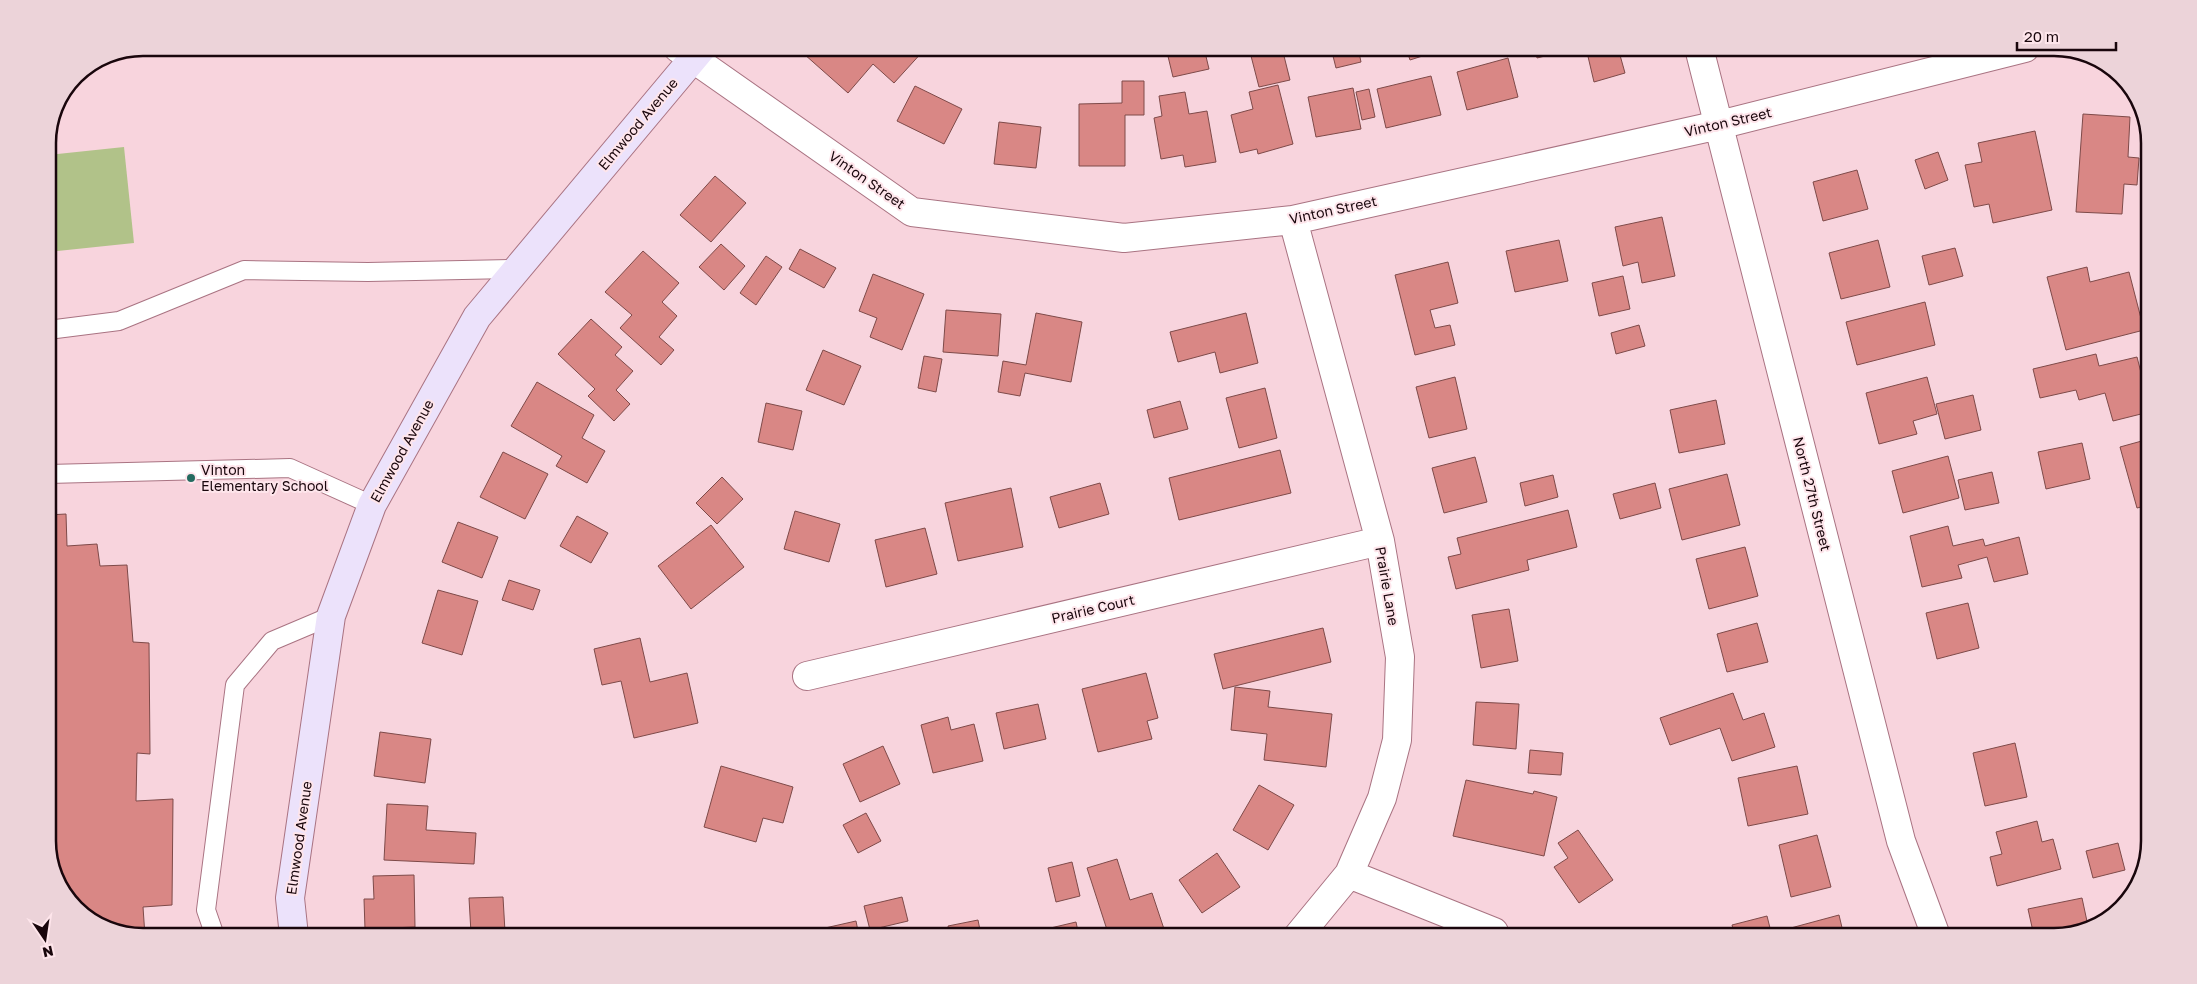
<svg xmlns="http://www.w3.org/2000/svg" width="2197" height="984" viewBox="0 0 2197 984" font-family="'Golos Text',sans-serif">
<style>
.green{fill:#b1c289}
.building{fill:#d98785;stroke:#7e4a49}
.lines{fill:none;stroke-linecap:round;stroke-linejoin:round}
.lane-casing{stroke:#a97382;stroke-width:20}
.street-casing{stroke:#a97382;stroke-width:30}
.secondary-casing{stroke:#a97382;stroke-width:30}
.lane{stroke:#fff;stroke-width:18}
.street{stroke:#fff;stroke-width:28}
.secondary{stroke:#ece2fb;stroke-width:28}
.poi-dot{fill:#246b60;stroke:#fee5eb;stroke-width:2}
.labels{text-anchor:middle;stroke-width:4;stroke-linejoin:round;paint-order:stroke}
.street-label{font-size:14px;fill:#19060c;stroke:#fee5eb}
.poi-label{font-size:14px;fill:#19060c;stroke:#fee5eb;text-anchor:start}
.rim{fill:none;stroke:#19060c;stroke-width:2.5}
</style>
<rect width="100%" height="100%" fill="#f8d4dd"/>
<path class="green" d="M124 147 134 243 48 252V155Z"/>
<path class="building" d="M810 48H921L924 50 894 83 873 64 848 93 804 54Z
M1166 48H1204L1209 69 1173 77Z
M1266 48H1282L1290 80 1259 87 1250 52Z
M1331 48H1358L1361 62 1336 68Z
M1406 48H1437L1438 51 1410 60Z
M1535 48H1577L1537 58Z
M1586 48H1618L1625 73 1594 82Z
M1508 58 1518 97 1467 110 1457 72Z
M1431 76 1441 115 1386 128 1377 89Z
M1122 81H1144V115H1125V166H1079V104L1122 103Z
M1278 85 1293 144 1258 154 1257 149 1240 153 1231 115 1253 109 1249 92Z
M915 86 962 109 944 144 897 121Z
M1353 88 1361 129 1316 137 1308 97Z
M1369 89 1375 117 1362 120 1356 92Z
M1185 92 1189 114 1207 111 1216 162 1185 167 1183 155 1161 159 1154 118 1162 116 1159 96Z
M2083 114 2130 117 2128 157 2139 158 2137 185 2124 184 2122 214 2076 212Z
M999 122 1041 127 1036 168 994 164Z
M2035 131 2052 210 1993 223 1989 204 1974 207 1965 165 1982 162 1978 143Z
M1938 152 1948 180 1925 189 1915 160Z
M1857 170 1868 209 1823 221 1813 182Z
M715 176 746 203 711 242 680 215Z
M1662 217 1675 276 1642 283 1638 262 1623 266 1615 227Z
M1559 240 1568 281 1515 292 1506 251Z
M1878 240 1890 287 1841 299 1829 253Z
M721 244 745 266 724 290 699 267Z
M1955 248 1963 276 1929 285 1922 256Z
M800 249 836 268 824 288 789 269Z
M643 251 679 283 662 302 677 316 659 337 674 350 661 365 620 328 632 315 605 292Z
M766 256 782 267 756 305 740 293Z
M1448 262 1458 303 1430 310 1435 328 1450 325 1455 345 1415 355 1395 275Z
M2087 267 2090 282 2129 272 2144 330 2066 350 2047 277Z
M873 274 924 294 902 350 870 337 877 318 859 311Z
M1623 276 1630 309 1599 316 1592 283Z
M1925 302 1935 345 1857 365 1846 322Z
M946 310 1001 314 998 356 943 352Z
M1036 313 1082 322 1071 382 1025 373 1020 396 998 392 1003 361 1026 365Z
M1246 313 1258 363 1220 373 1215 352 1178 362 1170 332Z
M591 319 622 347 615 355 633 371 616 390 630 404 614 421 588 396 595 389 558 354Z
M1639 325 1645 346 1616 354 1611 333Z
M823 350 861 366 844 405 806 390Z
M2096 354 2099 366 2137 357 2149 404V412L2113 421 2105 393 2079 400 2076 390 2040 398 2033 369Z
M924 356 942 359 936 392 918 388Z
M1455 377 1467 429 1429 438 1416 387Z
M1927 377 1937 414 1913 421 1917 434 1879 444 1866 393Z
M537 382 594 415 582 438 605 451 587 483 556 466 562 456 511 426Z
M1265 388 1277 438 1239 448 1226 398Z
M1973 395 1981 430 1945 439 1936 404Z
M1716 400 1725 444 1679 453 1670 410Z
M1180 401 1188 429 1154 438 1147 410Z
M766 403 802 411 793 450 758 442Z
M2149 439V505L2137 508 2120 447Z
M2082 443 2090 479 2046 489 2038 452Z
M1280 450 1291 493 1179 520 1169 478Z
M503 452 548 474 525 519 480 497Z
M1948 456 1959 498 1903 513 1892 471Z
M1475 457 1487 502 1444 513 1432 468Z
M1992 472 1999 503 1965 510 1958 480Z
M1727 474 1740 525 1682 540 1669 489Z
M1553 475 1558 497 1525 506 1520 483Z
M722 477 743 499 717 524 696 503Z
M1100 483 1109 514 1059 528 1050 497Z
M1655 483 1661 508 1620 519 1613 494Z
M1011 488 1023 547 958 561 945 503Z
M1568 510 1577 547 1527 560 1529 570 1456 589 1448 557 1461 554 1457 538Z
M795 511 840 524 829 562 784 549Z
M66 514 67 546 97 544 100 566 127 565 133 642 149 643 150 754 137 753 136 801 173 799 172 905 143 907 145 936 106 929 67 899 48 847V515Z
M577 516 608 533 591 563 560 546Z
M458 522 498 537 482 578 442 562Z
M711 525 744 567 691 609 658 566Z
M1948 526 1953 546 1983 539 1985 546 2019 537 2028 574 1994 582 1987 557 1958 565 1962 578 1922 587 1910 536Z
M925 528 937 574 886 587 875 540Z
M1745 547 1758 596 1709 609 1696 559Z
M509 580 540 590 533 610 502 600Z
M438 590 478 601 462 655 422 643Z
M1968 603 1979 648 1937 659 1926 613Z
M1509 609 1518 661 1481 668 1472 615Z
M1757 623 1768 662 1727 672 1717 634Z
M1323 628 1331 662 1223 689 1214 654Z
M640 638 650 682 687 673 698 723 634 738 621 681 602 685 594 649Z
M1146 673 1158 718 1147 721 1152 739 1098 752 1082 689Z
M1235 687 1270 691 1268 707 1332 714 1326 767 1264 760 1267 734 1231 730Z
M1733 693 1743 720 1764 713 1775 747 1732 761 1720 728 1670 745 1660 718Z
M1476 702 1519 704 1516 749 1473 745Z
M1038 704 1046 739 1004 749 996 713Z
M948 717 951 730 974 724 983 761 933 773 921 725Z
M380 732 431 739 425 783 374 776Z
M2015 743 2027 797 1985 806 1973 753Z
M883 746 900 784 860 802 843 764Z
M1530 750 1563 753 1561 775 1528 773Z
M721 766 793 787 783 823 763 818 756 842 704 827Z
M1797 766 1808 814 1748 826 1738 778Z
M1466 780 1533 794 1534 791 1557 797 1544 856 1453 836Z
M1259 785 1294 805 1268 850 1233 830Z
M387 804 428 806 426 830 476 833 474 864 384 860Z
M866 813 881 841 858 853 843 825Z
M2037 821 2042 842 2053 839 2061 869 1997 886 1990 857 2002 854 1996 832Z
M1578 830 1613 880 1579 903 1554 867 1568 858 1558 843Z
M1817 835 1831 887 1791 897 1779 845Z
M2118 843 2125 870 2093 878 2086 851Z
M1217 853 1240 887 1202 913 1179 880Z
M1117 859 1130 900 1152 893 1165 932 1149 936H1109L1087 868Z
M1072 862 1080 896 1056 902 1048 868Z
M414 875 415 927 365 929 364 899H374L373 876Z
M503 897 505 932 471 933 469 898Z
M902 897 908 921 870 930 864 906Z
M2082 898 2088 926 2054 936H2034L2028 909Z
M1839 915 1844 936H1777L1776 932Z
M1767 916 1772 936H1735L1732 925Z
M978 920 981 935 998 932 999 936H950L948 926Z
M856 921 859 936H827L825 928Z
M1076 922 1079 936H1025V934Z
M921 931 922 936H899Z"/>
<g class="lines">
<g class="lane-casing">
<path id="lane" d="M48 330 119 321 244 270 368 272 516 269
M48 474 290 468 372 505
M215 936 206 910 235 685 272 641 331 616"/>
</g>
<g class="street-casing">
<path id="street" d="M678 48 912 212 1124 238 1293 220 1719 125 2025 48
M1699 48 1901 841 1936 936
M1293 220 1380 541 1400 657 1397 740 1382 798 1349 874 1298 936
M807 676 1380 541
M1349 874 1494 932"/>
</g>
<g class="secondary-casing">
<path id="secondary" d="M294 936 290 898 331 616 372 505 477 317 702 48"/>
</g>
<use href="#lane" class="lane"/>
<use href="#street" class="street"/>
<use href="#secondary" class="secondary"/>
</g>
<circle class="poi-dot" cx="191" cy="478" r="5"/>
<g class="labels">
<g class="street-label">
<text transform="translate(1728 122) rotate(-13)" y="5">Vinton Street</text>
<text transform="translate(638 124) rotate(-50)" y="5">Elmwood Avenue</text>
<text transform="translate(867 180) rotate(35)" y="5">Vinton Street</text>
<text transform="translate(1333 210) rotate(-12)" y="5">Vinton Street</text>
<text transform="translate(402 451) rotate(-61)" y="5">Elmwood Avenue</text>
<text transform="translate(1812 494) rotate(76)" y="5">North 27th Street</text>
<text transform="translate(1387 586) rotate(80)" y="5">Prairie Lane</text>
<text transform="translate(1093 609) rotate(-13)" y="5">Prairie Court</text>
<text transform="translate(299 838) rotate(-82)" y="5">Elmwood Avenue</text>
</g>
<g class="poi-label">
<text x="201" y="475">Vinton<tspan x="201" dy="16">Elementary School</tspan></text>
</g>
</g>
<path d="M0 0H2197V984H0ZM143 56H2054A87 87 0 0 1 2141 143V841A87 87 0 0 1 2054 928H143A87 87 0 0 1 56 841V143A87 87 0 0 1 143 56Z" fill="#ecd3d9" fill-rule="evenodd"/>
<path class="rim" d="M143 56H2054A87 87 0 0 1 2141 143V841A87 87 0 0 1 2054 928H143A87 87 0 0 1 56 841V143A87 87 0 0 1 143 56Z"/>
<g transform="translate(45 939) rotate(167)" stroke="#fee5eb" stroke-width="4" paint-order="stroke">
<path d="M0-4L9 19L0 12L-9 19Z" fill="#19060c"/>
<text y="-8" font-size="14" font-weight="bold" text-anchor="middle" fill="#19060c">N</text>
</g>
<path d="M2017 42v8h99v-8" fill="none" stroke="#19060c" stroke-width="2.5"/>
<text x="2024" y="42" font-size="15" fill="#19060c" stroke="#fee5eb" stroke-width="4" paint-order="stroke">20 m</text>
</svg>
